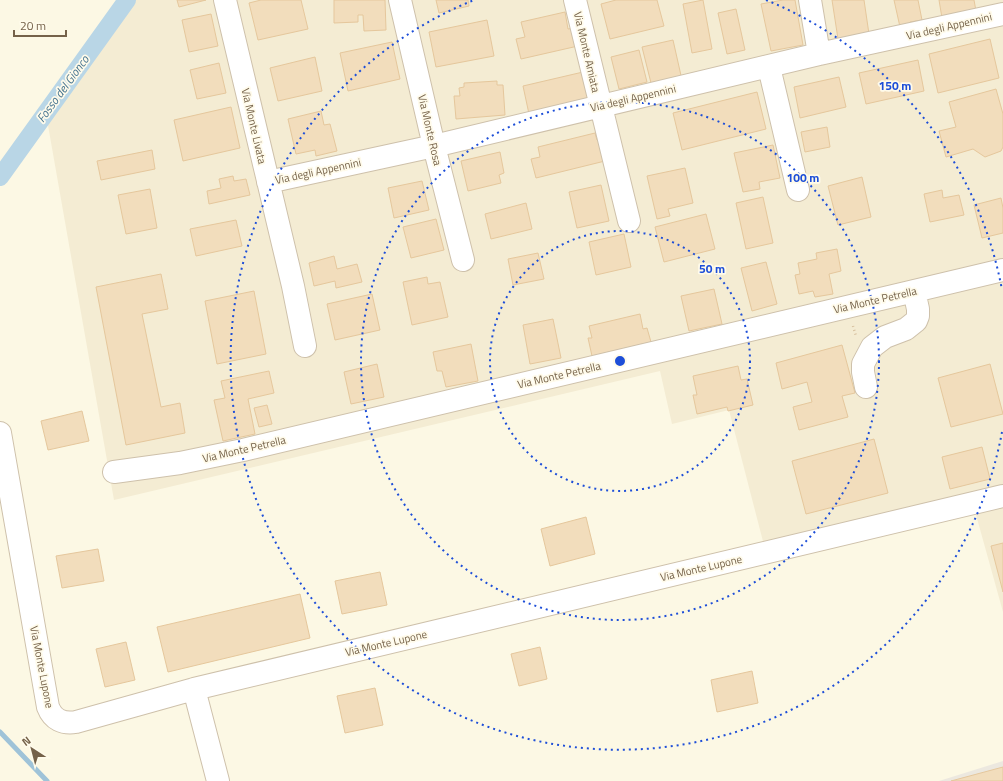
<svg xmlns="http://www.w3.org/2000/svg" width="1003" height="781" viewBox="0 0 1003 781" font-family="'Titillium Web',sans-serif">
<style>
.residential{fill:#f4ecd3}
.industrial{fill:#ece8df}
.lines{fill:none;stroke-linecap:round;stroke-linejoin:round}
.stream{stroke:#9fc3d8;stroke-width:5}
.canal{stroke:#b9d6e6;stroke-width:18}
.building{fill:#f2ddbc;stroke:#e5c79c}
.minor-casing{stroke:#cec1ab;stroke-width:24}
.path{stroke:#d7c09f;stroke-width:2.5;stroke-dasharray:1 3;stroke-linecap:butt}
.minor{stroke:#fff;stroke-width:22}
.ring{fill:none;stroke:#1d4ed8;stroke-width:2;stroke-dasharray:2 4}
.labels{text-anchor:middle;stroke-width:3.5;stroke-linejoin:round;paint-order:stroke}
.street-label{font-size:11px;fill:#756249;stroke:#fffbeb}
.water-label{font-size:12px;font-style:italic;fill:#467490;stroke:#fffbeb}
.centre{fill:#1d4ed8;stroke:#fffbeb;stroke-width:2}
.ring-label{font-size:12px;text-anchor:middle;font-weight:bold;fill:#1d4ed8;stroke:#fffbeb;stroke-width:3.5;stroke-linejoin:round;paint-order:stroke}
</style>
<rect width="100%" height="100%" fill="#fcf8e4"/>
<path class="residential" d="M127 0H1003V612L973 504 766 553 729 410 672 424 660 371 114 500 46 114Z"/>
<path class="industrial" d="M1003 761V781H939Z"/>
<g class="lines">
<path class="stream" d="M0 732 47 781"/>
<path class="canal" d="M0 177 127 0"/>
</g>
<path class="building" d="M177 0H206L179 7Z
M261 0H301L308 29 258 40 249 3Z
M334 0H385L386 30 364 31 363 15H358V22L334 23Z
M436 0H468L469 6 439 13Z
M616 0H657L664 26 610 39 601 4Z
M703 0 712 49 692 53 683 4Z
M783 0H795L803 45 771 51 761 4Z
M832 0H864L869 34 838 39Z
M894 0H918L922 20 910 22 911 24 900 27Z
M939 0H974L976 11 942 18Z
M736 9 745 50 727 54 718 13Z
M565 12 568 29 574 28 578 46 521 59 516 39 525 37 521 22Z
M211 14 218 46 189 52 182 20Z
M487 20 494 56 436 67 429 32Z
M990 39 999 78 938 93 929 54Z
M673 40 682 80 652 87 642 47Z
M392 42 400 79 348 91 340 53Z
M639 50 647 82 619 89 611 57Z
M315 57 322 91 278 101 270 68Z
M918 60 924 91 866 104 859 73Z
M219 63 226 93 197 99 190 70Z
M583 72 589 100 529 114 523 86Z
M839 77 846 107 800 118 794 87Z
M497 81V85H503L505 115 456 119 454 96H460L459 88 464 87V83Z
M996 89 1003 114V147L1001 151 985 157 973 149 946 157 939 131 956 127 949 102Z
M757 92 766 129 682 150 673 113Z
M231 107 240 148 183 161 174 120Z
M321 111 324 125 330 124 337 151 316 156 315 150 296 154 288 119Z
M827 127 830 147 805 152 801 132Z
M595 133 597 140 600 139 605 161 536 178 531 159 540 157 538 147Z
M773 145 780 178 759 182 760 189 743 192 734 153Z
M152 150 155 169 101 180 97 161Z
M500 152 504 173 499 175 501 183 468 191 461 161Z
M685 168 693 203 668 209 670 216 657 219 647 176Z
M233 176 234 181 246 179 250 195 209 204 207 191 221 188 219 179Z
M862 177 871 217 838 225 828 186Z
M422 181 429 210 394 218 388 188Z
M601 185 609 221 577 228 569 192Z
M150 189 157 228 126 234 118 195Z
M942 190 943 198 959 195 964 215 930 222 924 194Z
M763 197 773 243 746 249 736 203Z
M1001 198 1003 208V233L982 238 974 205Z
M526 203 532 229 491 239 485 214Z
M706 214 715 249 664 262 655 227Z
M436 219 444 250 411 258 403 227Z
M236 220 242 246 196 256 190 229Z
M624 234 631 267 596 275 589 242Z
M837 249 841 271 829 274 833 294 815 297 813 291 799 294 795 275 800 274 798 263 817 259 816 253Z
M538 253 544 279 513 285 508 259Z
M334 256 337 269 357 264 362 282 336 288 335 281 314 286 309 263Z
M766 262 777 304 752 311 741 268Z
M161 274 168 309 142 314 161 407 180 403 185 433 126 445 96 287Z
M427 277 428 284 440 282 448 317 412 325 403 282Z
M714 289 722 324 689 331 681 296Z
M254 291 266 354 217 364 205 301Z
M372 294 380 330 335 340 327 304Z
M640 314 643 329 647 328 651 342 592 356 588 338H592L589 326Z
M553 319 561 358 530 364 523 325Z
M471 344 478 381 446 387 442 371H437L433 352Z
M842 345 855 393 842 396 848 417 799 430 793 407 812 402 807 382 782 389 776 363Z
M377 364 384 397 351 404 344 372Z
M990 364 1003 414 951 427 938 378Z
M738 366 741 380 747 379 753 405 728 411 727 407 697 414 693 395H697L693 376Z
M269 371 274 393 248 399 255 434 223 441 214 400 225 398 221 381Z
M267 405 272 424 259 427 254 408Z
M82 411 89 441 48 450 41 421Z
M874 439 888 493 806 514 792 461Z
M982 447 990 479 950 489 942 457Z
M586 517 595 554 550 566 541 529Z
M1003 543V592L991 546Z
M98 549 104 581 62 588 56 556Z
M380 572 387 605 342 614 335 581Z
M300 594 310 638 168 672 157 627Z
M126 642 135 680 105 687 96 649Z
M540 647 547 679 519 686 511 654Z
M752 671 758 703 717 712 711 680Z
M375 688 383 725 345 733 337 696Z
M1003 767V781H951Z"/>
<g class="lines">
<g class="minor-casing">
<path id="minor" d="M225 0 293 286 305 346
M400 0 434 146 463 260
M575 0 629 221
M810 0 819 54
M769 67 798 190
M268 182 434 146 819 54 1003 14
M866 387 863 372V364L872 347 885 337 906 329 916 321 918 316V309L914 291
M0 433 48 707C53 720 63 724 76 722L194 689 1003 496
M114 472 180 463 243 450 1003 270
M194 689 218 781"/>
</g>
<path class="path" d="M853 326 856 336"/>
<use href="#minor" class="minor"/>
</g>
<g class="ring">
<circle cx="620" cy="361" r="130"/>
<circle cx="620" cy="361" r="259"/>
<path d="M1002 432A389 389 0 1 1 474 0M766 0A389 389 0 0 1 1002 290"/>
</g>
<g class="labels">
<g class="street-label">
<text transform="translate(949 26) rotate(-13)" y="4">Via degli Appennini</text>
<text transform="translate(587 52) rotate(77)" y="4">Via Monte Amiata</text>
<text transform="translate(633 98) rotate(-13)" y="4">Via degli Appennini</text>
<text transform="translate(254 126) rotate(77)" y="4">Via Monte Livata</text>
<text transform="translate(430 130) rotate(77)" y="4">Via Monte Rosa</text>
<text transform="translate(318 171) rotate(-12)" y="4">Via degli Appennini</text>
<text transform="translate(875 300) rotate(-13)" y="4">Via Monte Petrella</text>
<text transform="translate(559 375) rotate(-13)" y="4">Via Monte Petrella</text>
<text transform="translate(244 449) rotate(-13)" y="4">Via Monte Petrella</text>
<text transform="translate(701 568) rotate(-13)" y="4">Via Monte Lupone</text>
<text transform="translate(386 643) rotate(-13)" y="4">Via Monte Lupone</text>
<text transform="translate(42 667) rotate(79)" y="4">Via Monte Lupone</text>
</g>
<g class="water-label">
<text transform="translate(63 89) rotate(-54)" y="4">Fosso del Gionco</text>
</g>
</g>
<circle cx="620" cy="361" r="6" class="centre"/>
<g class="ring-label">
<text x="895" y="90">150 m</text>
<text x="803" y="182">100 m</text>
<text x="712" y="273">50 m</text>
</g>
<g transform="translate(32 749) rotate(324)" stroke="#fffbeb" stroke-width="3" paint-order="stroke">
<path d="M0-3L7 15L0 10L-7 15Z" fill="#756249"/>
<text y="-6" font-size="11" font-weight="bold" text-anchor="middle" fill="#756249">N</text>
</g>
<path d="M14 30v6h52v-6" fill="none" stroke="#756249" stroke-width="2"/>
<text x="20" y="30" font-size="12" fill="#756249" stroke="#fffbeb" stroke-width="3" paint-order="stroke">20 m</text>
</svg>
